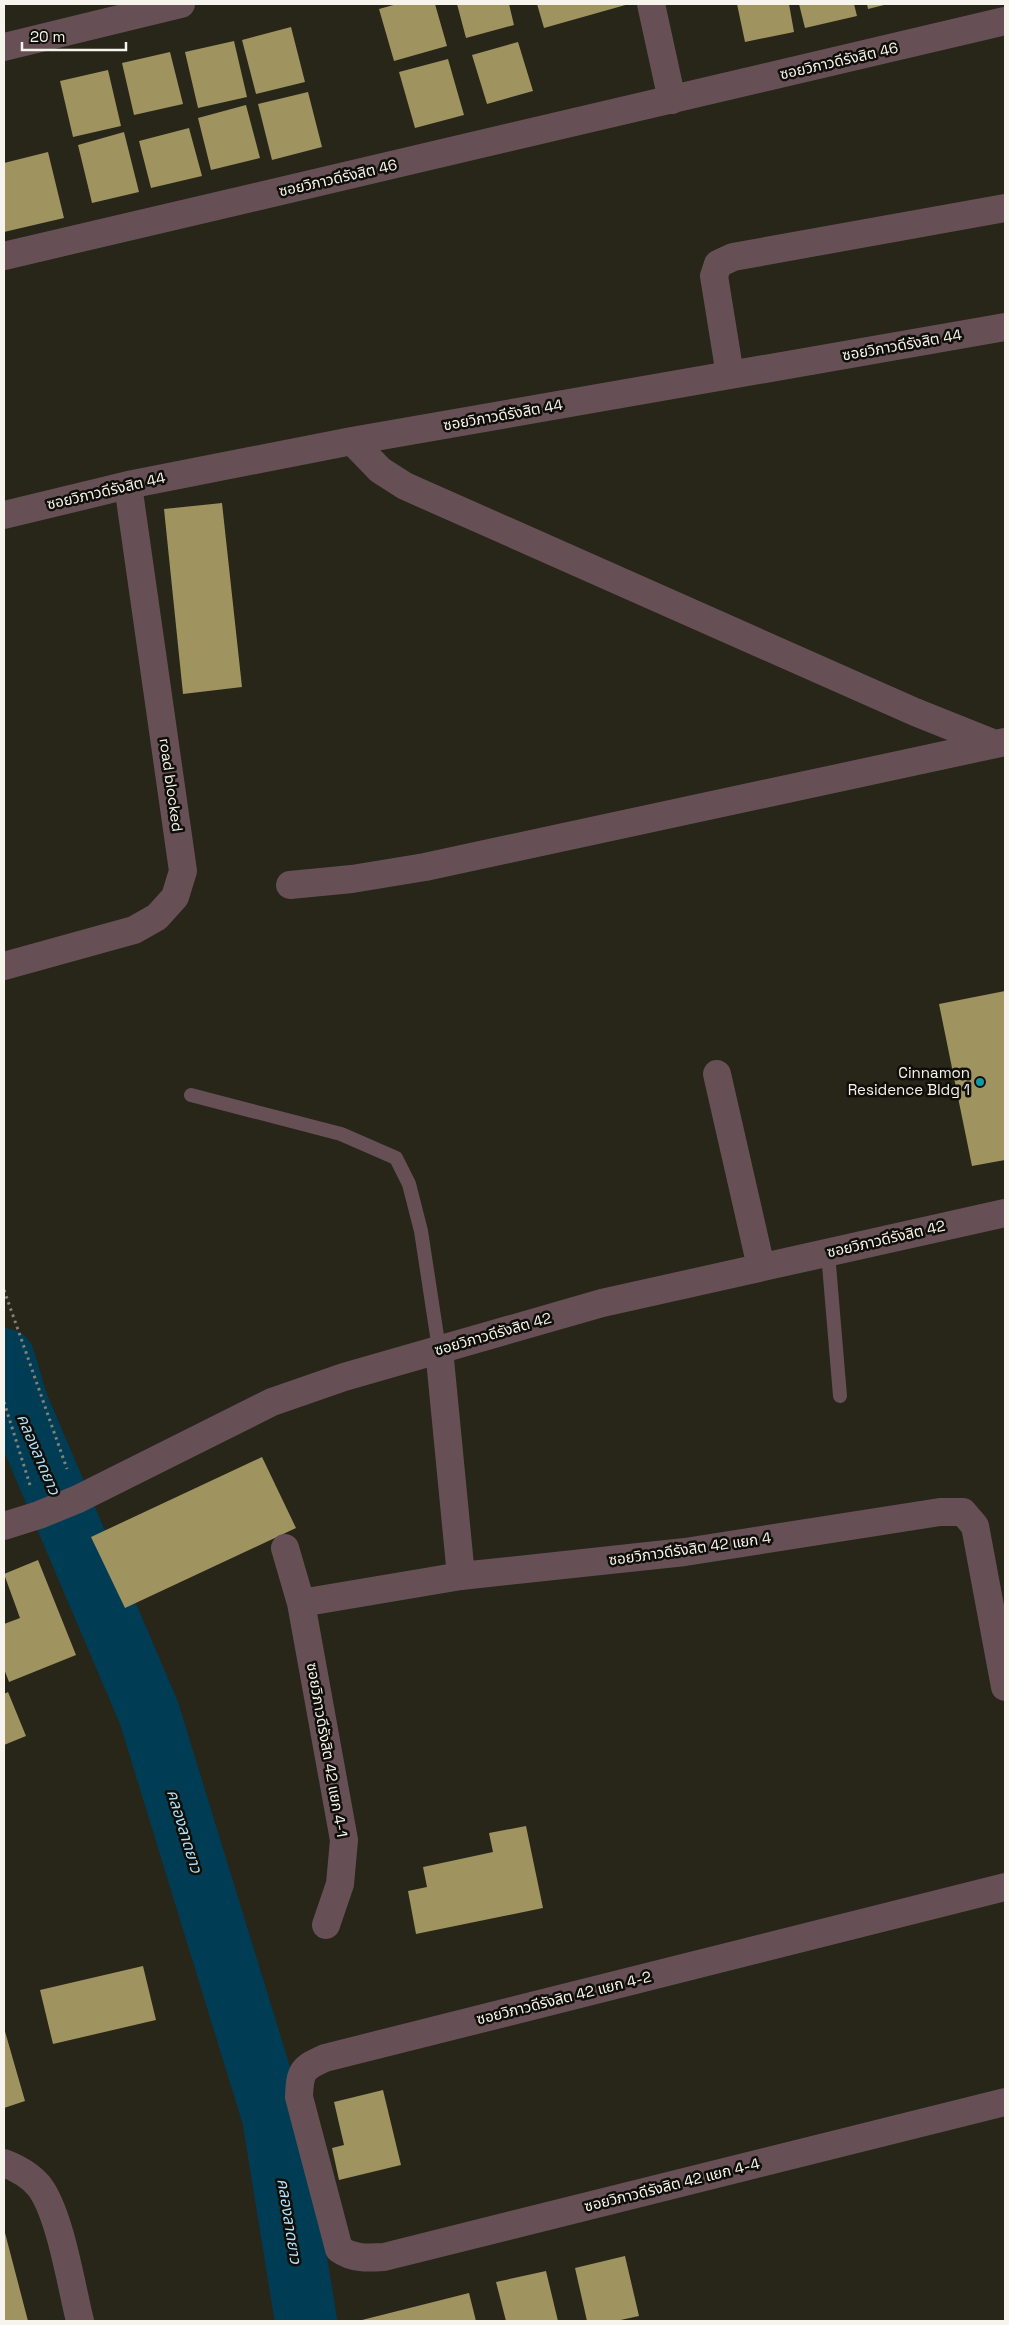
<svg xmlns="http://www.w3.org/2000/svg" width="1009" height="2325" viewBox="0 0 1009 2325" font-family="'Space Grotesk','Noto Sans Thai',sans-serif">
<style>
.lines{fill:none;stroke-linecap:round;stroke-linejoin:round}
.river{stroke:#003d55;stroke-width:62}
.building{fill:#9f9360}
.path{stroke:#838177;stroke-width:3;stroke-dasharray:2.5 4;stroke-linecap:butt}
.service{stroke:#665056;stroke-width:14}
.minor{stroke:#665056;stroke-width:28}
.culture-dot{fill:#0f9aa8;stroke:#0f0e09;stroke-width:2}
.labels{text-anchor:middle;stroke-width:5;stroke-linejoin:round;paint-order:stroke}
.street-label{font-size:15px;fill:#f6f4ec;stroke:#0f0e09}
.poi-label{font-size:15px;fill:#f6f4ec;stroke:#0f0e09;text-anchor:end}
.water-label{font-size:16px;font-style:italic;fill:#b0dff9;stroke:#0f0e09}
</style>
<rect width="100%" height="100%" fill="#282519"/>
<g class="lines">
<path class="river" d="M4 1359 17 1403 149 1713 273 2117 306 2321"/>
</g>
<path class="building" d="M397 4H435L447 46 394 61 379 9Z
M457 4H509L514 25 466 38Z
M537 4H629L544 28Z
M737 4H789L794 32 745 42Z
M799 4H854L857 16 805 28Z
M867 4H888L868 9Z
M291 27 305 82 256 94 242 40Z
M234 41 247 97 198 108 185 52Z
M518 42 533 91 487 104 472 55Z
M170 52 183 104 134 115 122 63Z
M448 59 464 115 415 128 399 72Z
M108 70 121 126 73 137 60 81Z
M308 92 322 147 272 160 258 104Z
M246 105 260 158 211 170 198 118Z
M189 128 202 176 151 188 139 141Z
M124 132 139 192 92 203 78 145Z
M48 152 64 218 4 232V163Z
M222 503 242 687 183 694 164 509Z
M1005 991V1160L972 1166 939 1004Z
M262 1457 296 1528 125 1608 91 1537Z
M38 1560 76 1655 9 1682 4 1669V1624L20 1618 4 1574Z
M8 1692 26 1736 4 1745V1694Z
M526 1826 543 1908 416 1934 408 1891 427 1887 423 1867 493 1852 489 1833Z
M143 1966 156 2020 53 2044 40 1990Z
M4 2028 25 2101 4 2108Z
M383 2090 401 2165 339 2180 332 2148 344 2145 334 2102Z
M4 2229 28 2321H4Z
M625 2256 639 2316 616 2321H587L575 2268Z
M546 2271 558 2321H506L496 2282Z
M469 2293 476 2321H358Z"/>
<g class="lines">
<path class="path" d="M4 1290 67 1469
M4 1402 30 1485"/>
<path class="service" d="M191 1095 341 1134 396 1158 409 1184 421 1231 439 1349
M828 1253 840 1396"/>
<path class="minor" d="M651 4 672 100
M4 47 181 4
M4 256 1005 21
M730 375 714 276 718 264 733 257 1005 208
M352 441 380 470 405 486 915 712 995 744
M4 515 128 485 352 441 1005 327
M290 885 352 879 425 867 1005 742
M4 966 134 930 157 917 175 897 183 871 128 485
M717 1074 761 1267
M439 1349 461 1576 685 1552 940 1512H963L975 1526 1005 1687
M4 1526 39 1515 78 1499 272 1402 344 1377 602 1303 1005 1213
M285 1548 301 1603 344 1840 340 1884 326 1925
M301 1603 461 1576
M1005 1887 325 2058C302 2068 300 2071 299 2097L339 2249C353 2259 368 2258 384 2257L1005 2102
M4 2163C17 2168 29 2174 39 2186 60 2213 71 2285 80 2321"/>
</g>
<circle class="culture-dot" cx="980" cy="1082" r="5"/>
<g class="labels">
<g class="street-label">
<text transform="translate(839 61) rotate(-13)" y="5">ซอยวิภาวดีรังสิต 46</text>
<text transform="translate(338 178) rotate(-13)" y="5">ซอยวิภาวดีรังสิต 46</text>
<text transform="translate(902 345) rotate(-10)" y="5">ซอยวิภาวดีรังสิต 44</text>
<text transform="translate(503 415) rotate(-10)" y="5">ซอยวิภาวดีรังสิต 44</text>
<text transform="translate(106 491) rotate(-13)" y="5">ซอยวิภาวดีรังสิต 44</text>
<text transform="translate(171 785) rotate(82)" y="5">road blocked</text>
<text transform="translate(886 1239) rotate(-13)" y="5">ซอยวิภาวดีรังสิต 42</text>
<text transform="translate(493 1334) rotate(-16)" y="5">ซอยวิภาวดีรังสิต 42</text>
<text transform="translate(690 1549) rotate(-8)" y="5">ซอยวิภาวดีรังสิต 42 แยก 4</text>
<text transform="translate(327 1750) rotate(80)" y="5">ซอยวิภาวดีรังสิต 42 แยก 4-1</text>
<text transform="translate(564 1998) rotate(-14)" y="5">ซอยวิภาวดีรังสิต 42 แยก 4-2</text>
<text transform="translate(672 2185) rotate(-14)" y="5">ซอยวิภาวดีรังสิต 42 แยก 4-4</text>
</g>
<g class="poi-label">
<text x="970" y="1078">Cinnamon<tspan x="970" dy="17">Residence Bldg 1</tspan></text>
</g>
<g class="water-label">
<text transform="translate(39 1454) rotate(67)" y="6">คลองลาดยาว</text>
<text transform="translate(185 1831) rotate(73)" y="6">คลองลาดยาว</text>
<text transform="translate(290 2221) rotate(81)" y="6">คลองลาดยาว</text>
</g>
</g>
<rect width="1009" height="2325" fill="none" stroke="#f6f4ec" stroke-width="10"/>
<path d="M22 42v8h104v-8" fill="none" stroke="#f6f4ec" stroke-width="2.5"/>
<text x="30" y="42" font-size="15" fill="#f6f4ec" stroke="#0f0e09" stroke-width="4" paint-order="stroke">20 m</text>
</svg>
